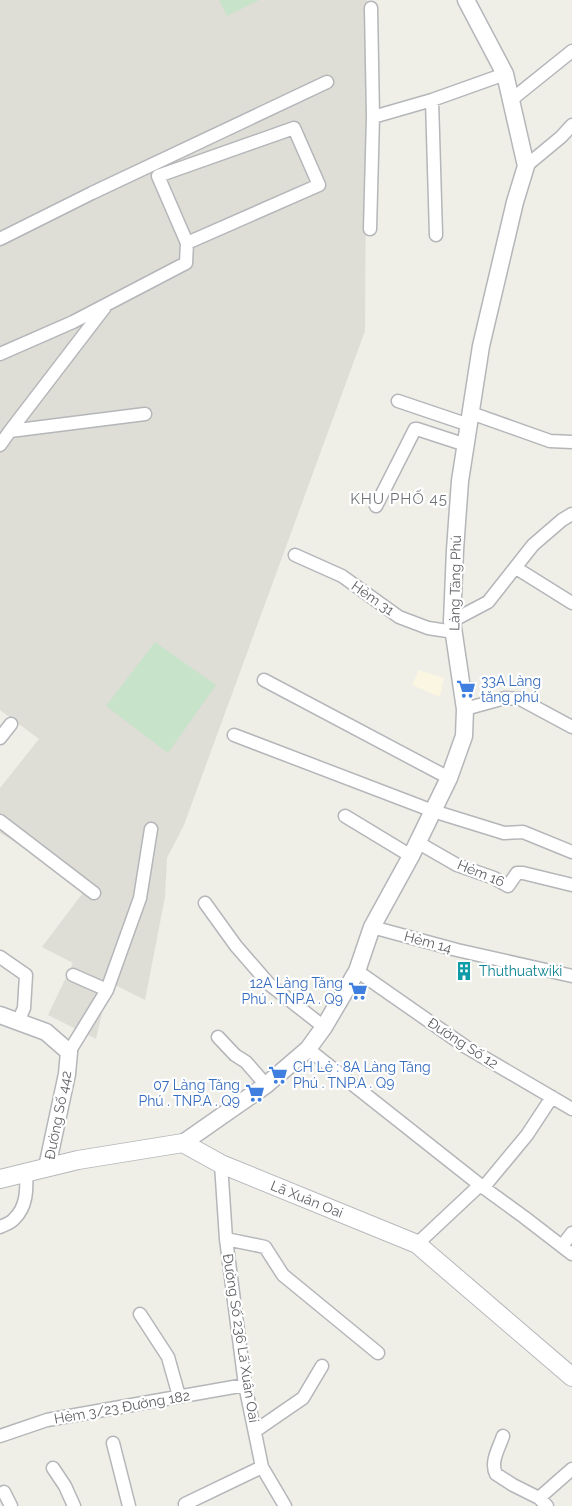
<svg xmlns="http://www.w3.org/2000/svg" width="572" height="1506" viewBox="0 0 572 1506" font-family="Raleway,sans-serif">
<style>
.commercial{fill:#faf6e1}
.education{fill:#deddd6}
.green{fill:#c7e3ca}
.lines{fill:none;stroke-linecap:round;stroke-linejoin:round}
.minor-casing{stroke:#b4b6ba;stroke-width:15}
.tertiary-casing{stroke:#b4b6ba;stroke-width:19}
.secondary-casing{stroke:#b6b8bc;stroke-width:20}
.minor{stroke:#fff;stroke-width:12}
.tertiary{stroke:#fff;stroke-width:16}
.secondary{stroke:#fff;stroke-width:18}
.labels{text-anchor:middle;stroke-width:4.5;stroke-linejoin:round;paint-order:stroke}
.street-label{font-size:14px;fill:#5f6165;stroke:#fff}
.shop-label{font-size:14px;fill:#366cbe;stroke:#fff;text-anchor:start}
.culture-label{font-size:14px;fill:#0d838f;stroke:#fff;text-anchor:start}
.neighbourhood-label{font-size:15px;letter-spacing:1px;fill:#707377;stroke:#fff}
</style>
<rect width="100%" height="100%" fill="#efeee7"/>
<path class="commercial" d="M419 670 444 678 440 697 412 685Z"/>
<path class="education" d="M0 0H367L365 331 184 825 167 858 165 897 145 1000 109 982 96 1039 48 1015 73 963 42 947 88 886 0 833V788L39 739 0 710Z"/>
<path class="green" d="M219 0H259L227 16Z
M155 642 216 685 168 753 106 706Z"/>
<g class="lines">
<g class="minor-casing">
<path id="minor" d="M432 100 436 235
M511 100 572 51
M373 117 432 100 505 74
M526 166 561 137 572 125
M370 229 373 117 371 8
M0 239 92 193 327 82
M0 354 73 322 186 263 187 243 158 176 294 128 319 185 187 243
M398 401 469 425
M471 413 550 441 572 442
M10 431 145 414
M0 445 10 431 105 307
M376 506 415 429H417L466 445
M295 555 342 576 399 617 428 628 454 632
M516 568 572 603
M452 621 488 602 533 545 562 520 572 514
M264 680 449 778
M465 709 505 698 520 699 572 727
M234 735 433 811 504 833 523 832 572 852
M0 738 11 724
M345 816 411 856
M0 821 94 893
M417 842 457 865 494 878 508 886 517 873H523L572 885
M205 903 236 946 269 984 324 1027
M372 927 457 950 572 976
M0 957 26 975 24 1008 18 1022
M357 971 466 1047 572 1109
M107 990 140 898 151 829
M218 1037 235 1055 246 1062 266 1085
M308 1049 480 1185 524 1217 572 1254
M69 1052 107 990 73 975
M221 1164 226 1239 245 1385 262 1467 285 1506
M483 1188 527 1135 552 1097
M0 1227C4 1225 11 1223 14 1219 27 1207 27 1189 26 1173
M226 1239 265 1247 283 1275 378 1353
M417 1244 480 1185
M562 1246 572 1233
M140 1314 168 1357 179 1396
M255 1431 303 1398 322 1366
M0 1436 47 1420 245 1385
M503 1436C499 1448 490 1462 496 1474L513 1485 539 1498
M113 1443 129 1506
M53 1468 65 1486 74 1506
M4 1492 11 1506
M185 1504 262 1467
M547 1506 539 1498 572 1469"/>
</g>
<g class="tertiary-casing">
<path id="tertiary" d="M0 1015 46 1032 69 1052 67 1074 47 1167
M183 1143 266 1085 308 1049 324 1027 357 971 372 927 411 856 449 778 464 736 465 709 452 621 455 550 460 481 481 346 515 202 526 166 505 74 466 0"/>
</g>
<g class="secondary-casing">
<path id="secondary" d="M0 1179 78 1160 183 1143 221 1164 417 1244 572 1377"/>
</g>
<use href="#minor" class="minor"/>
<use href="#tertiary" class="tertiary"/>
<use href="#secondary" class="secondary"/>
</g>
<defs>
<g id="supermarket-bare" transform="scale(1.5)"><path d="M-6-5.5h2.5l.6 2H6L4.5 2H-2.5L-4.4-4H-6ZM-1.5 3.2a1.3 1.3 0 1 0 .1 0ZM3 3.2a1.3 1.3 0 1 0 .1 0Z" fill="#3f7fe0" stroke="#fff" stroke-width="2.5" paint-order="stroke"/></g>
<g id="building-bare" transform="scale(1.5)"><path d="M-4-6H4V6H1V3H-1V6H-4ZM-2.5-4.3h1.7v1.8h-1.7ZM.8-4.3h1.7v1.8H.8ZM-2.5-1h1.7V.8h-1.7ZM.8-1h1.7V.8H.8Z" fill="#0f9aa8" stroke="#fff" stroke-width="2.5" paint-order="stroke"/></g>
</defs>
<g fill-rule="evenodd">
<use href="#supermarket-bare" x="466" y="689"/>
<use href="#building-bare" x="464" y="971"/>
<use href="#supermarket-bare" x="358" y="991"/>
<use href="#supermarket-bare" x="278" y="1075"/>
<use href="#supermarket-bare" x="255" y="1093"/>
</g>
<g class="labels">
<g class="street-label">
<text transform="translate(455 583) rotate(-89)" y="5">Làng Tăng Phú</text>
<text transform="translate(373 598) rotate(35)" y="5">Hẻm 31</text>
<text transform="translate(481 873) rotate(22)" y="5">Hẻm 16</text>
<text transform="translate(428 942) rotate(15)" y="5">Hẻm 14</text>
<text transform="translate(463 1043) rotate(33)" y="5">Đường Số 12</text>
<text transform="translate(58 1115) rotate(-79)" y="5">Đường Số 442</text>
<text transform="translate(307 1199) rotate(22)" y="5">Lã Xuân Oai</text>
<text transform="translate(241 1338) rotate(81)" y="5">Đường Số 236 Lã Xuân Oai</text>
<text transform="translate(122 1407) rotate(-10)" y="5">Hẻm 3/23 Đường 182</text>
</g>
<g class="shop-label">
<text x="481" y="686">33A Làng<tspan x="481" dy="16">tăng phú</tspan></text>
<text x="343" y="988" text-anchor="end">12A Làng Tăng<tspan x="343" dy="16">Phú . TNP.A . Q9</tspan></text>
<text x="293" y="1072">CH Lẻ : 8A Làng Tăng<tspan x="293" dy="16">Phú . TNP.A . Q9</tspan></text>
<text x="240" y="1090" text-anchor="end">07 Làng Tăng<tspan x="240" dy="16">Phú . TNP.A . Q9</tspan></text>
</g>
<g class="culture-label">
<text x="479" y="976">Thuthuatwiki</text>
</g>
<g class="neighbourhood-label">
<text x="399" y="504">KHU PHỐ 45</text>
</g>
</g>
</svg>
